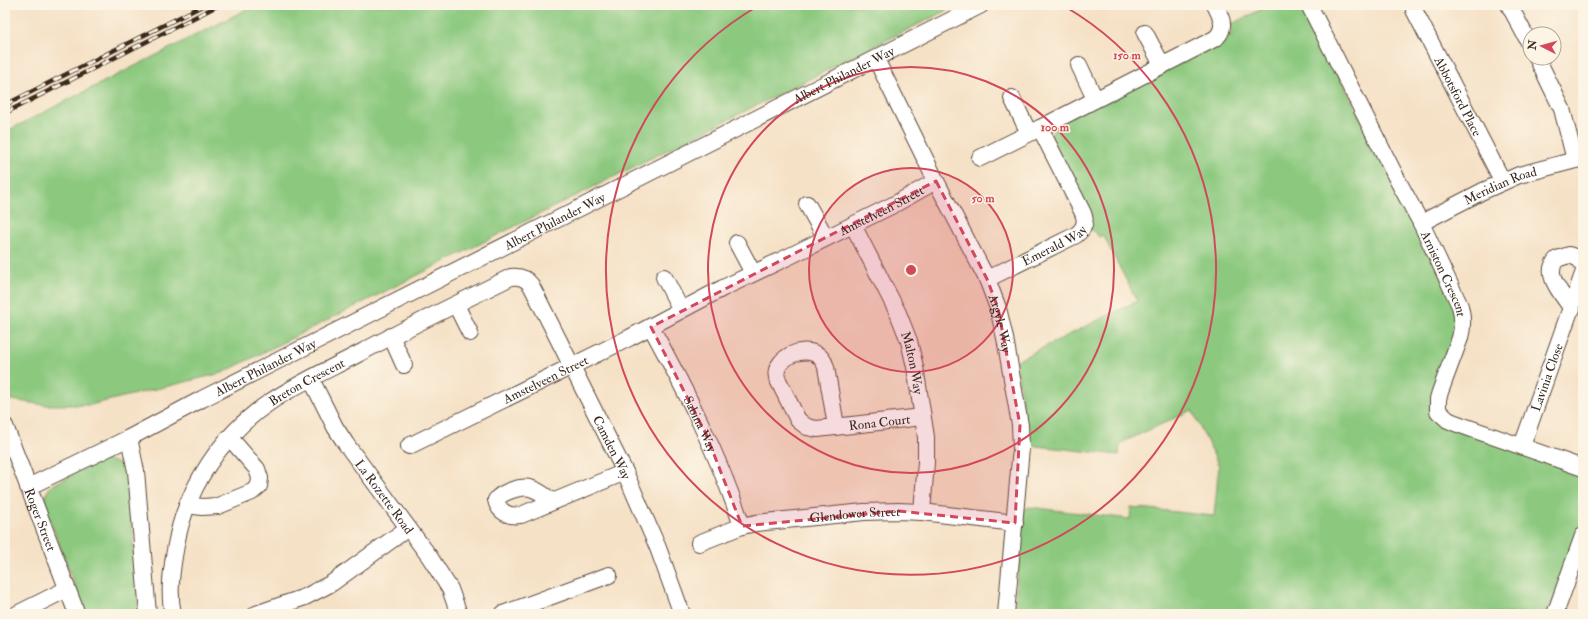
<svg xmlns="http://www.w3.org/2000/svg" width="1588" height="619" viewBox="0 0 1588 619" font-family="'IM FELL Double Pica',serif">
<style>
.green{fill:#8cc97f;stroke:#647a4e}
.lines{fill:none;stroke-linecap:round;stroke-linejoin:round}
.minor-casing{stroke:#574537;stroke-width:18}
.minor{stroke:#fff;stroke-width:16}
.rail-casing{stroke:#3b2a1e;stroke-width:4.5}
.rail{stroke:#fcf5e5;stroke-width:3;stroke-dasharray:9;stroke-linecap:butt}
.marked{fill:#d1495b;fill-opacity:0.2;stroke:#d1495b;stroke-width:3;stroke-dasharray:8 5;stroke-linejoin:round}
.ring{fill:none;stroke:#d1495b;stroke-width:2}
.labels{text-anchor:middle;stroke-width:3;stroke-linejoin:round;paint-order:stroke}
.street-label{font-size:13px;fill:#3b2a1e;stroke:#fcf5e5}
.centre{fill:#d1495b;stroke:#fcf5e5;stroke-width:2}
.ring-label{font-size:12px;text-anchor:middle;font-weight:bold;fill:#d1495b;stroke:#fcf5e5;stroke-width:3;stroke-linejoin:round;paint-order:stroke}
</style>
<rect width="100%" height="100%" fill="#fcf5e5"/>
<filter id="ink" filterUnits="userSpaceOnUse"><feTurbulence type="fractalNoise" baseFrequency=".025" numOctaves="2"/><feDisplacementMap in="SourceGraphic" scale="8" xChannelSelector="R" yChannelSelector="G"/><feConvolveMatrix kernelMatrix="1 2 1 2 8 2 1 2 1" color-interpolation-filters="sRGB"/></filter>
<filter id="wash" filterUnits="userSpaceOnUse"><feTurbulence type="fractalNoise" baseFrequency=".012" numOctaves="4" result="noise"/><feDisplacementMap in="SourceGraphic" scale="16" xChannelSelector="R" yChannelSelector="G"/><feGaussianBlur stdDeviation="0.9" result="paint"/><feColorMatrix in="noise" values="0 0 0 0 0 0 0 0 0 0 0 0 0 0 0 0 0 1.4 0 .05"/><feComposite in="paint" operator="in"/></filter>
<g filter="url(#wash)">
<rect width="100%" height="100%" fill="#f5e1c6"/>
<path class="green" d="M255 5H957L222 373 90 405H46L11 400 5 382V132Z
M1270 5H1303L1455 303V337L1429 407 1430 415 1436 421 1583 474V520L1549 614H1024L1015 604 1023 510 1029 507 1130 519 1131 507 1214 516 1219 466 1192 410 1123 442 1120 445 1119 455 1028 445 1016 361 1137 301 1103 235 1099 237 1090 228 1051 137 1054 127 1057 124 1231 35 1232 30 1230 25Z
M100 460C114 459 123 465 128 477L139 614H85L45 506V495L51 486Z"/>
</g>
<g filter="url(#ink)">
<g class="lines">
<g class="minor-casing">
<g id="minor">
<path id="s1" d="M1309 5 1398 181 1421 223 1460 306C1463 317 1463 327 1460 338L1440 392 1438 399V411L1448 420 1455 423 1583 468"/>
<path d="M1509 5 1530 44"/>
<path id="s2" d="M1414 10 1503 182"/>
<path d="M1145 33 1162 65"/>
<path d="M1537 58 1562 109 1575 160"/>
<path id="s3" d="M876 59 936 181 987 279 998 308 1005 338 1020 425 1021 448 1006 614"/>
<path d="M1079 65 1095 99"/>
<path d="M1012 98 1029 133"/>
<path d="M980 158 1040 128"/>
<path d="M807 204 826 238"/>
<path id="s4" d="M1421 223 1483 191 1519 175 1583 158"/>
<path id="s5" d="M853 225 898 313 909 341 915 367 926 437V462L922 512"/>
<path d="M737 243 753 273"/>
<path d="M664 277 681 310"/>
<path id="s6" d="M987 279 1076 235C1085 228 1087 221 1082 211L1040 128 1216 38C1227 27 1221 17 1215 5"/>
<path d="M456 305 470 333"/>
<path d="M1572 309C1563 295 1542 274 1557 259L1569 255 1580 259 1583 266"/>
<path id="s7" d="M651 327C686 391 719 456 742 526"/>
<path d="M391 336 404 365"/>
<path id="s8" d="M311 379 335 427 346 444 429 556 450 589 459 614"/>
<path id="s9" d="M5 426 77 614"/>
<path id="s10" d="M836 426 826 367C817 337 771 356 777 378L798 420 807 427 817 429 922 417"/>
<path d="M129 438 136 471 148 614"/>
<path id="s11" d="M409 446 629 338 723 288 792 255 895 204 936 181"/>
<path id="s12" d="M1522 446 1583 274"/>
<path id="s13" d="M28 487 129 438 202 399 981 5"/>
<path d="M552 501C546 497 539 490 530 488 521 486 501 492 496 500 499 513 510 517 521 515L625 472"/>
<path d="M187 505 202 507 218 506 252 492 259 486 260 478 257 469 230 438"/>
<path id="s14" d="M699 543 742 526 756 523 864 512 898 511 922 512 1015 523"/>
<path d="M17 614 67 589"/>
<path id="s15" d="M173 614C168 592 172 567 176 545 186 488 222 434 270 402 298 383 330 369 360 353 410 326 461 302 511 277 520 276 526 278 531 285L625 472 658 548 682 614"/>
<path d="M256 614 305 597 332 583 408 528"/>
<path d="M503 614 609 575"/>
<path d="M1555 614 1583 536"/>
</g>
</g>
<use href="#minor" class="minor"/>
<g class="rail-casing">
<path id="rail" d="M5 105 204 5
M5 113 219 5"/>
</g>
<use href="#rail" class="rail"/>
</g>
</g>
<path class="marked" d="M936 181 987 279 998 308 1020 425 1015 523 898 511 742 526 706 434 651 327Z"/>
<circle cx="911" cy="270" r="102" fill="#d1495b" fill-opacity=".12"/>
<g class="ring">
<circle cx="911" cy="270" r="102"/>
<circle cx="911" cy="270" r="203"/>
<path d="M1064 6A305 305 0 1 1 758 6"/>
</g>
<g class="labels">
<g class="street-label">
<text dy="5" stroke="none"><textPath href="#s13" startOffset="914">Albert Philander Way</textPath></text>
<text dy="5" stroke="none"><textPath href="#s2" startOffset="97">Abbotsford Place</textPath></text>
<text dy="5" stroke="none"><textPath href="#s4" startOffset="88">Meridian Road</textPath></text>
<text dy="5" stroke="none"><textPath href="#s11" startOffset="528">Amstelveen Street</textPath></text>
<text dy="5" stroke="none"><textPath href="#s13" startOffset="590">Albert Philander Way</textPath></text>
<text dy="5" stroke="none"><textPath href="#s6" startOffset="75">Emerald Way</textPath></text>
<text dy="5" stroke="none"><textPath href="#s1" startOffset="301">Arniston Crescent</textPath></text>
<text dy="5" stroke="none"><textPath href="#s3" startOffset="293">Argyle Way</textPath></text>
<text dy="5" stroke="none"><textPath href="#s5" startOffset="151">Malton Way</textPath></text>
<text dy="5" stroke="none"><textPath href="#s13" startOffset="266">Albert Philander Way</textPath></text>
<text dy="5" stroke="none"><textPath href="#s12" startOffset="73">Lavinia Close</textPath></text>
<text dy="5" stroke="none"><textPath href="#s11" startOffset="152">Amstelveen Street</textPath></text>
<text dy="5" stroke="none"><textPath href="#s15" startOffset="287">Breton Crescent</textPath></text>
<text dy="5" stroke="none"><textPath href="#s10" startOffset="263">Rona Court</textPath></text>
<text dy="5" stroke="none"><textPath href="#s7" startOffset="109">Sabina Way</textPath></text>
<text dy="5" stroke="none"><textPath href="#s15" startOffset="721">Camden Way</textPath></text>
<text dy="5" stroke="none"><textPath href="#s8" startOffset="139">La Rozette Road</textPath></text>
<text dy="5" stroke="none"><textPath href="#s14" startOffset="160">Glendower Street</textPath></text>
<text dy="5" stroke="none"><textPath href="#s9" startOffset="100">Roger Street</textPath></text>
</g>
</g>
<circle cx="911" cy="270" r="6" class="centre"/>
<g class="ring-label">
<text x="1127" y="59">150 m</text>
<text x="1055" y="131">100 m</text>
<text x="983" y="202">50 m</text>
</g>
<rect width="1588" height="619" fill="none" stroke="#fcf5e5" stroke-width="20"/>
<g transform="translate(1542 46) rotate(276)"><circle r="19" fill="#fcf5e5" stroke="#afa495"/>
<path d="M0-3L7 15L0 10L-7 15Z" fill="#d1495b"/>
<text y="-6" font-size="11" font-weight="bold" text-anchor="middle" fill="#3b2a1e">N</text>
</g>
</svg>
